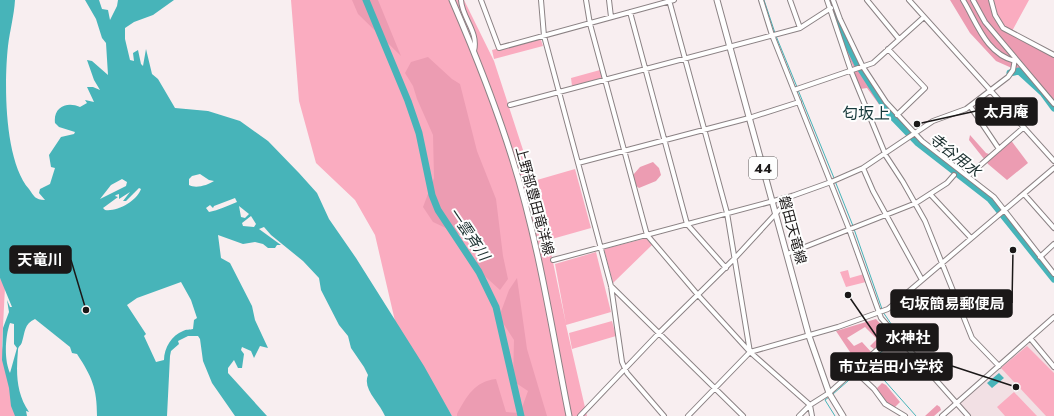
<svg xmlns="http://www.w3.org/2000/svg" width="1054" height="416" viewBox="0 0 1054 416" font-family="Jost,'Noto Sans JP',sans-serif">
<style>
.built{fill:#f2e0e4}
.green{fill:#faacc0}
.forest{fill:#ec9cb2}
.water{fill:#47b4b9;fill-rule:evenodd}
.lines{fill:none;stroke-linecap:round;stroke-linejoin:round}
.stream{stroke:#47b4b9;stroke-width:1}
.river{stroke:#47b4b9;stroke-width:7}
.minor-casing{stroke:#8b8284;stroke-width:6}
.major-casing{stroke:#8b8284;stroke-width:7}
.minor{stroke:#fff;stroke-width:4}
.major{stroke:#fff;stroke-width:5}
.labels{text-anchor:middle;stroke-width:4;stroke-linejoin:round;paint-order:stroke}
.shield{fill:#fefefe;stroke:#5f5d5d;stroke-width:1}
.shield-label{font-size:13px;font-weight:bold;fill:#1b1818}
.street-label{font-size:14px;fill:#1b1818;stroke:#fefefe}
.water-label{font-size:15px;font-style:italic;fill:#1b2f2f;stroke:#fefefe}
.quarter-label{font-size:16px;fill:#183a3c;stroke:#fefefe}
.leader{fill:none;stroke:#1b1818;stroke-width:1.5}
.callout-dot{fill:#1b1818;stroke:#fefefe;stroke-width:1.5}
.callout{fill:#1b1818;stroke:#1b1818;stroke-width:1.5}
.callout-label{font-size:15px;text-anchor:middle;font-weight:bold;fill:#fff}
</style>
<rect width="100%" height="100%" fill="#f8eef0"/>
<path class="built" d="M1029 342 1054 370V416H970L958 404Z"/>
<path class="green" d="M291 0H464L494 61 541 205 566 324 555 264 596 252 611 312 566 325 587 416H452L395 321 375 235 355 200 316 163 299 101Z
M990 0H1029L1011 33 1003 28Z
M540 37 543 46 494 59 492 50Z
M600 70 602 78 572 86 571 78Z
M575 169 591 228 552 239 537 180Z
M647 238 652 245 613 283 604 249Z
M848 270 850 278 864 274 866 282 846 287 840 272Z
M0 278 5 287 2 346 19 416H0Z
M612 321 616 336 572 349 569 333Z
M1027 346 1054 373V416H1046L1001 368Z
M1014 392 1037 416H1005L997 407Z"/>
<path class="forest" d="M352 0H378L401 56 358 14Z
M950 0H990L994 16 1003 28 1054 56V105L1021 72 996 61 970 33Z
M840 27 860 65 893 114 889 118 867 88 860 89 852 70 854 68 845 49 843 37 838 29Z
M428 57 452 79 460 84 477 151 496 199 503 256 508 279 500 290 477 269 476 242 433 222 423 207 434 178 433 135 417 99 413 86 405 73 411 62Z
M970 135 986 153 992 155 1010 139 1028 163 1007 180 988 164 969 140Z
M653 162 659 168 661 175 656 181 639 188 635 185 633 175 640 167Z
M517 278 527 349 547 416H457V414C466 397 475 381 496 379L506 412 520 413 528 391 513 381 514 340 499 317 509 290Z
M876 319 890 335 874 349 870 346 877 339 865 327 847 338 854 346 862 342 873 354 858 364 836 331Z
M882 383 886 385 900 402 893 409C886 406 879 396 877 388Z
M937 405 940 407 941 410 934 416H925Z"/>
<path class="water" d="M0 0H15C14 16 10 30 8 46 4 83 4 160 29 189 34 196 35 200 45 200L39 193 40 189 50 184 55 168 51 167 49 155 61 137 74 134 75 132 59 127 55 123C53 107 67 101 80 107L87 103 85 100 94 102 87 87H93L100 90 94 80 87 60 92 61 108 75 106 43 102 38 96 19 85 0H99L102 9 108 10 110 20 117 6 118 0H174L153 15 134 22 125 28V39L130 60 134 61 133 53 138 50 141 64 143 66 146 49 152 74 158 79 175 108 208 111 240 121 268 141 299 173 317 193 329 219 356 258 424 366 452 416H385C380 403 362 389 368 375L364 367 351 348 348 336 339 325 321 290 319 278 303 261 271 235 264 227 259 229 281 245H277L275 248H268L263 244 255 242 243 244 218 235 221 258 230 263 252 306 255 320 268 348 260 346 254 358 251 351 242 347 241 350 244 354 242 368H238L234 360 228 368V373L267 416H235L212 383 203 361 200 339 198 336H188L178 341 179 344 171 351 170 356 167 416H97C97 388 92 377 77 354L72 353 70 347 35 319C24 324 25 332 22 342 21 346 18 346 18 350 16 373 16 393 29 412L26 411 27 416H15L11 406 9 388 2 360 3 328 9 312 7 300 10 307H12L0 278ZM200 174 209 180 214 181C208 185 196 189 189 185V179L192 176ZM122 179 127 182 126 186 100 199 111 185ZM139 188 141 189C137 201 117 212 105 210L103 208 118 197 115 196 116 195 119 194V199L130 192 123 201H126ZM235 198 237 202C227 206 219 210 209 212L206 208 210 205 213 208 214 206ZM239 206 249 214 245 218 241 217ZM251 216 256 224 254 227 243 226 242 223ZM181 282 191 300 197 318 194 320 193 329C190 330 186 329 183 331 172 335 164 348 164 360L156 362 144 336 146 334 127 305 137 298ZM10 323 14 324V344L17 348 10 373C4 360 5 337 10 323Z
M999 373 1004 378 992 388 987 383Z"/>
<g class="lines">
<path class="stream" d="M764 0 775 33
M776 36 797 87
M798 90 834 178
M835 181 853 226
M854 229 882 309
M883 312 900 337
M869 363 916 416
M858 371 897 339
M833 394 856 374
M829 397 825 400 835 416"/>
<path class="river" d="M366 0 408 101 419 133 432 195 438 210 479 272 496 307 521 416
M830 0 833 13 857 63 889 113 918 143 990 199 1054 279
M1010 73 1019 71 1043 93 1054 108"/>
<g class="minor-casing">
<path id="minor" d="M461 0C462 18 479 32 474 51
M481 0 499 48 674 0
M541 0 544 36 611 286 622 362 627 373 664 416
M586 0 590 24 647 235 698 295 750 352 810 405 812 416
M609 0 611 17
M669 0 727 213 750 352
M761 0 772 35 849 229 881 318 968 416
M790 0 800 28
M827 0 851 71 886 156 903 182 925 221 972 338 999 366
M833 0 840 19 863 67 886 102 922 141 994 197 1054 274
M867 0 899 39
M909 0 1054 161
M963 0C977 23 986 54 1015 61
M973 0 985 22 1054 104
M991 0 995 15 1003 28 1054 55
M630 12 687 224 726 268
M888 49 925 88 897 115
M794 90 873 63 924 17
M510 105 800 28 831 8
M970 106 999 149
M578 163 749 118 799 102
M863 168 873 191 922 280
M968 176 1023 128
M930 194 971 238
M1024 194 1054 228
M787 254 916 203 947 183 954 175
M1040 257 1054 244
M553 260 792 196 831 182 863 168 933 121 966 109 1008 77 1013 70 1015 59
M611 286 743 416
M1030 338 1054 367
M855 371 874 389 885 404 905 416
M580 416 659 333 735 258 792 196
M688 416 750 352 838 327 888 309 1054 168
M799 416 810 405 829 393 895 334
M942 416 1054 317"/>
</g>
<g class="major-casing">
<path id="major" d="M452 0C475 53 496 106 513 161 539 244 552 331 569 416
M717 0 809 336 829 393 843 416"/>
</g>
<use href="#minor" class="minor"/>
<use href="#major" class="major"/>
</g>
<g class="labels">
<rect class="shield" x="749" y="157" width="28" height="22" rx="3"/>
<g class="shield-label">
<text x="763" y="173">44</text>
</g>
<g class="street-label">
<text transform="translate(535 201) rotate(75)" y="5">上野部豊田竜洋線</text>
<text transform="translate(793 230) rotate(75)" y="5">磐田天竜線</text>
</g>
<g class="water-label">
<text transform="translate(955 155) rotate(38)" y="5">寺谷用水</text>
<text transform="translate(469 234) rotate(56)" y="5">一雲斉川</text>
</g>
<g class="quarter-label">
<text x="866" y="119">匂坂上</text>
</g>
</g>
<path class="leader" d="M917 124L976 111M86 310L71 260M1013 250L1012 303M848 295L877 337M1016 387L952 366"/>
<g class="callout-dot">
<circle cx="917" cy="124" r="4"/>
<circle cx="86" cy="310" r="4"/>
<circle cx="1013" cy="250" r="4"/>
<circle cx="848" cy="295" r="4"/>
<circle cx="1016" cy="387" r="4"/>
</g>
<g class="callout">
<rect x="976" y="98" width="61" height="27" rx="4"/>
<rect x="10" y="246" width="61" height="27" rx="4"/>
<rect x="891" y="290" width="121" height="27" rx="4"/>
<rect x="877" y="324" width="61" height="27" rx="4"/>
<rect x="831" y="353" width="121" height="27" rx="4"/>
</g>
<g class="callout-label">
<text x="1006" y="117">太月庵</text>
<text x="40" y="265">天竜川</text>
<text x="952" y="309">匂坂簡易郵便局</text>
<text x="908" y="343">水神社</text>
<text x="891" y="372">市立岩田小学校</text>
</g>
</svg>
